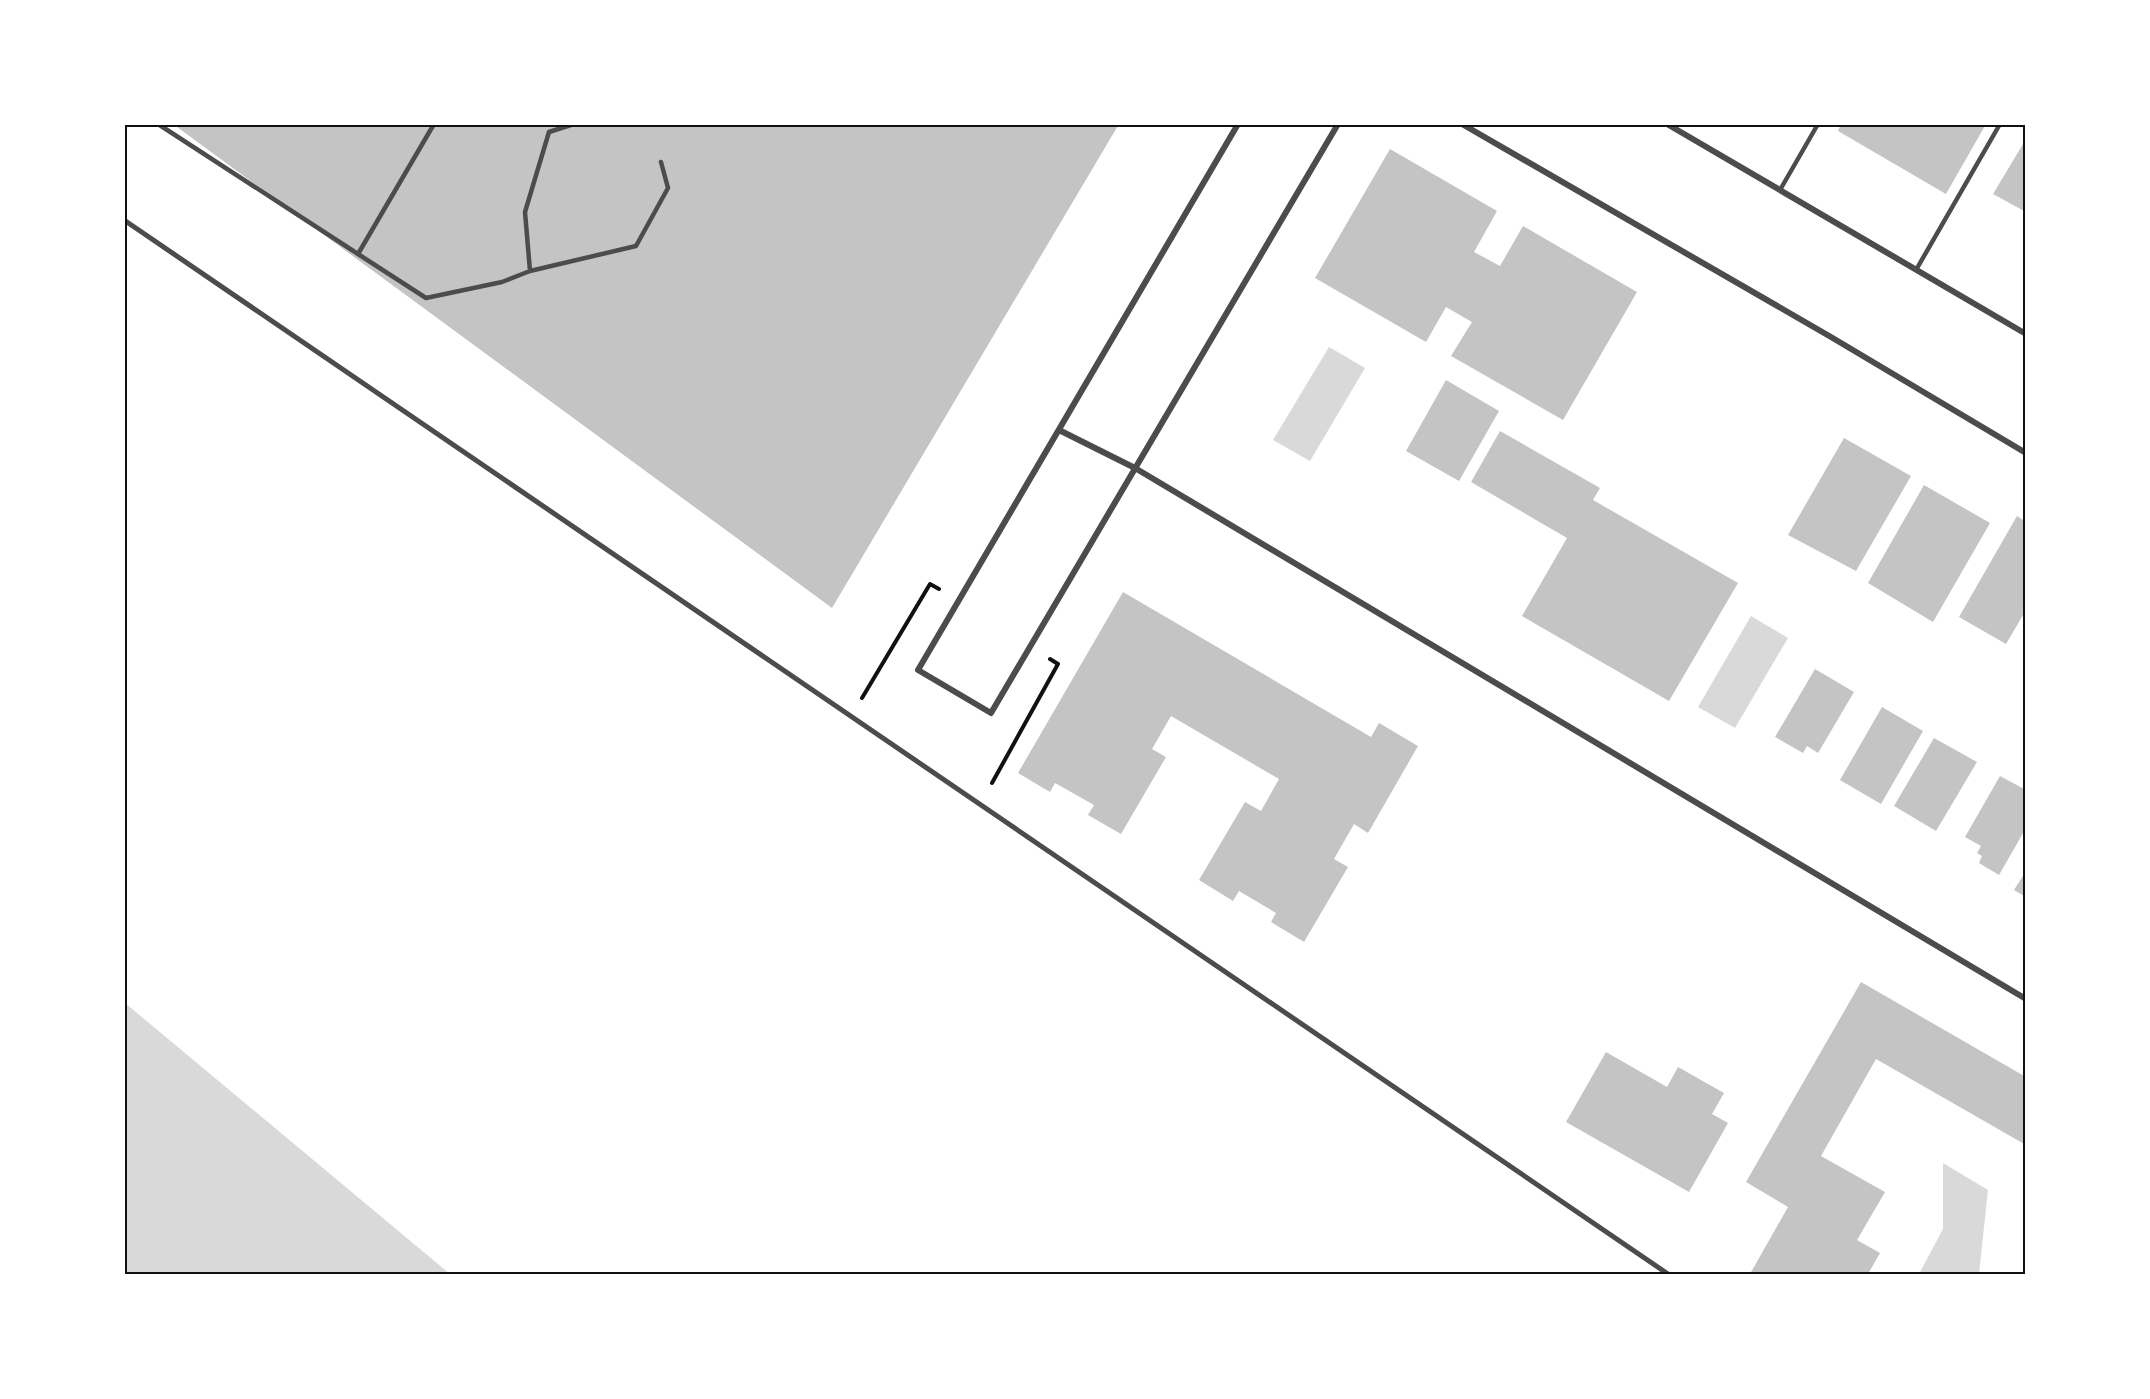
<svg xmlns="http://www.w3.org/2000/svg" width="2150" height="1399" viewBox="0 0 2150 1399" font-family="'IBM Plex Sans',sans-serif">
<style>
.water{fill:#d9d9d9}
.building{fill:#c4c4c4}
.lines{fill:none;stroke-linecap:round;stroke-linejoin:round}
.path{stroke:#111;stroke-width:4}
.service{stroke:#4c4c4c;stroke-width:4.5}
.pedestrian{stroke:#4c4c4c;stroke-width:5}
.minor{stroke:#4c4c4c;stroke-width:6}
.neatline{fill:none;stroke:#111;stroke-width:2}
</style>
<rect width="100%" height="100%" fill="#fff"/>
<path class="water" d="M1329 347 1365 368 1310 461 1273 440Z
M1751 616 1788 638 1735 728 1698 707Z
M125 1003 450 1274H125Z
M1943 1163 1988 1190 1979 1274H1919L1943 1229Z"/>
<path class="building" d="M173 124H1119L832 608Z
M1841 124H1986L1946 194 1838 131Z
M2026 139V212L1993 194Z
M1390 149 1497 211 1474 252 1500 266 1523 226 1637 292 1563 420 1451 356 1472 322 1446 307 1426 342 1315 278Z
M1446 380 1499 411 1459 481 1406 451Z
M1500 431 1600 488 1593 500 1738 583 1669 701 1522 616 1567 538 1471 482Z
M1844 438 1911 476 1856 571 1788 535Z
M1924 485 1990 523 1933 622 1868 583Z
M2017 516 2026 522V610L2006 644 1959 617Z
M1123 592 1371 737 1379 723 1418 746 1368 833 1354 824 1334 859 1348 867 1304 942 1271 922 1276 913 1239 891 1233 901 1199 880 1245 802 1261 811 1279 779 1171 716 1152 749 1166 757 1121 834 1088 815 1094 805 1055 783 1050 792 1018 773Z
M1815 669 1854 692 1818 753 1807 746 1803 753 1775 737Z
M1882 707 1923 731 1881 804 1840 780Z
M1934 738 1977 762 1936 831 1894 806Z
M2000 776 2026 790V828L1999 875 1979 863 1982 856 1977 853 1981 846 1965 837Z
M2026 871V897L2014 890Z
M1861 982 2026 1077V1145L1876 1059 1821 1156 1885 1192 1857 1240 1880 1253 1868 1274H1750L1788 1207 1746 1182Z
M1606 1052 1667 1087 1678 1067 1724 1093 1712 1114 1728 1123 1689 1192 1566 1122Z"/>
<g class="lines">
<path class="path" d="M862 698 930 584 939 589
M992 783 1058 664 1050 659"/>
<path class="service" d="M158 124 358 254 434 124
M1780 190 1818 124
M358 254 426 298 502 282 530 271 636 246 668 188 661 162
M1916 270 2000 124
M530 271 525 212 549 132 574 124"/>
<path class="pedestrian" d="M124 220 1668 1274"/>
<path class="minor" d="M1238 124 918 670 991 713 1338 124
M1462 124 1831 337 2026 453
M1667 124 2026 334
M1059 430 1135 468 2026 999"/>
</g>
<rect width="2150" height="1399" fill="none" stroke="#ffffff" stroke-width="252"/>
<rect x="126" y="126" width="1898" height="1147" class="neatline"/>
</svg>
